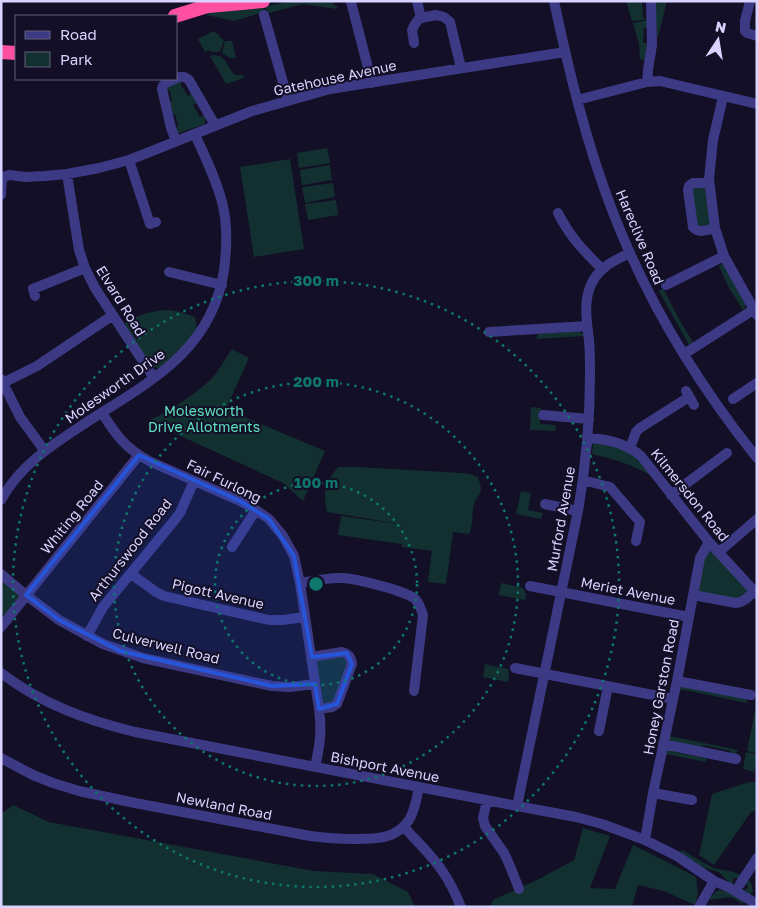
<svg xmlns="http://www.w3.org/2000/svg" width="758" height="908" viewBox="0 0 758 908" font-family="'Golos Text',sans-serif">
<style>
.green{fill:#12302f}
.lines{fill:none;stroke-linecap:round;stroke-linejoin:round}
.minor{stroke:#3d3a85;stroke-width:10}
.highway{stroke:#ff4fa3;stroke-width:14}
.marked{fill:#2655da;fill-opacity:0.2;stroke:#2655da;stroke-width:4;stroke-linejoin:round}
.ring{fill:none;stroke:#0f766e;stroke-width:2.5;stroke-dasharray:2.5 5}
.labels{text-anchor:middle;stroke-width:4;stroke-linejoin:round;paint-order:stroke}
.street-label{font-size:14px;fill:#d9d4ff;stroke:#130f26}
.park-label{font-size:14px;fill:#5fe0c0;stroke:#130f26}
.centre{fill:#0f766e;stroke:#130f26;stroke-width:2.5}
.ring-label{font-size:15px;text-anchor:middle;font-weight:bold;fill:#0f766e;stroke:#130f26;stroke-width:4;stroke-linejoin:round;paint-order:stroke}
</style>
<rect width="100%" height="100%" fill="#130f26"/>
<path class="green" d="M293 1H333V5L337 6V9L303 4 269 13 266 9 267 6Z
M626 1H642L643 18 649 19 632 21Z
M655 1H667L658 37 657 36Z
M263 7 264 12 234 21 207 15V13L215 11Z
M648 20 649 28H644L643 43H649L646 61 640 59 639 44 633 23Z
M214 31 216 33 218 34 221 38 224 40 220 52H211L209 50 205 52 198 39Z
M225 41H232L236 58H230L222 53Z
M214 55C227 56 227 67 235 75H243L244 78 226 84 210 56Z
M181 79V85L188 96 192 93 198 103 193 105 200 117 205 115V124L179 133 177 132 176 129 178 125 175 114 170 115 167 102 172 101 170 91 165 92 166 84Z
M327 148 330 163 299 168 297 153Z
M290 159 304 249 254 257 240 167Z
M330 165 332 180 302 185 300 170Z
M333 183 335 197 305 203 302 187Z
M694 188H705L711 225 699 226 697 223 692 191Z
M336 200 338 215 308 220 305 204Z
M722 264 725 265 745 303V308L743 310 729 288 719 266Z
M663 288 680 321 693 342 689 345 659 291Z
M168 310 177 311 195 317 197 329 187 343 160 368 152 367 125 326V323C140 314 151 311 168 310Z
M580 331V333L584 334V336L536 339 538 334Z
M232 349 249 358 226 409 325 451 303 501 283 483 148 421C170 410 194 396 212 378 220 370 225 358 232 349Z
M531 407 541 408 540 424 556 425 555 431 530 430Z
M599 441 633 453 651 476C633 464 612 459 592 454L593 444Z
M338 467H359L461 473 471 474 478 477C479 481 481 485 481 490 480 494 477 497 475 501 471 512 474 524 469 534L453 532 446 584 428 582 432 551 402 547V544L338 535 341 516 406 525 327 512C323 490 324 485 338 467Z
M521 491 531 493 528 510 543 513 541 519 516 514Z
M708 547 746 587 747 593 741 600 701 593 697 589 703 560Z
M1 578 21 597 6 615H1Z
M501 583 523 588 526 594 525 600 499 595Z
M341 656 349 660 336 702 323 706 316 661Z
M485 664 508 669 509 675 508 682 483 677Z
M682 686 741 698H746L747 703 680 689Z
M756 706H757V753L747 751Z
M670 736 738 750C737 754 734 755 730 756L731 751 703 745 702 750 669 741Z
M674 748 675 752 705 758 707 756 706 762 666 754 668 749Z
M746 752 757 754 754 772 743 769Z
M749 782H757V810L751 812 714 865 699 855 712 794Z
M13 805 49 822 314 871 373 874 408 892 415 907H1V814Z
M583 828 610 836 590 888 615 889 633 845 671 864 696 877 698 893 695 905 664 891 638 885 632 907H490L493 900 539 879 574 860Z
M682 850 713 868 734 872 740 875V878H734L732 882 745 890 748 887 747 884V880L751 882 753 891 750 895 732 885 719 872 695 865 680 853Z
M720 890 730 892 744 902 742 904 741 903 731 897 708 900 716 891Z"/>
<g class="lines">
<path class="minor" d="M417 1 421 18
M554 1C569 72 586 142 612 210 646 299 697 383 757 458
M750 1 745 21V31L747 33 757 36
M351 2 372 83
M264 15 288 100
M414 43 412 30 415 24 418 20 421 18 436 15 444 17 450 22 461 68
M176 78C181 76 185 76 189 80L215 125
M175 79C170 81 163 82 162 89L171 128 176 141
M647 82 648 70 652 45 651 1
M723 97 713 140 709 179 715 228 724 256 757 315
M577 100 647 82 660 81 757 104
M129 160 150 224 156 222
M67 174 79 250 85 268 95 288 154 378
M1 177 10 175 25 177 45 176 67 174 99 168 129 160 152 151 252 111 330 89 565 52
M709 183H693L689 186 688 190 693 227C699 234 707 230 715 228
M1 195 2 177
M558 213C570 237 583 250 602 269
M169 272 222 285
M666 285 724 256
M35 296 33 289 85 268
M489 332 587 326
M684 354 753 310
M1 379 20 417 44 450
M3 383 37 366 113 315
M686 391 694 405
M733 399 757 383
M102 413C117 436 124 447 149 461L240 501 256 510 269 519 283 536 294 556 300 583 319 709C322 731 320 745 315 767
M543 415 589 419
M588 438C608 439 626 443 641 456L709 542 757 594
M630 448 636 432 640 428 689 397
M583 480 610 487 640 522 636 541
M671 495 727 453
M1 500C20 465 52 445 84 424 147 383 212 352 224 270 227 247 228 224 222 202 216 179 205 156 195 135
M545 504 578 511
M232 547 256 510
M719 552 757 519
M1 574 26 595 59 620 103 644 143 658 272 686 289 687 315 684
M131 574 156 592 164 596 269 620H282L305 617
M300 583C313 581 329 577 343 578 357 579 402 590 414 598 419 602 421 609 423 615L414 691
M530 586 689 617
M693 595 736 603C745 602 748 597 754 591
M1 627 139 455
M87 636 103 607 173 522 180 513 194 481
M312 657 342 652C349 654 351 657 352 664L337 704 332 707 319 709
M515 668 673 699
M1 673C42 704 86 720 135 732L517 806 576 817 602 824 645 840 677 856 714 881 728 887 757 904
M677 681 751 695
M599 731 608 686
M663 744 736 759
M1 758 33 775 53 783 79 791 135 803 310 836C325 838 339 839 353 839 374 839 396 840 409 820 415 810 417 798 419 787
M653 793 692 800
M487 800 483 818 485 826 504 853 510 866 519 889
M517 806 578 511C586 465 590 420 590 374 590 362 590 351 589 340 587 324 584 305 589 290 595 270 612 261 630 253
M404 827C417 842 432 855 443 872 450 882 456 895 461 907
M645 840 653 793 677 681 700 558 709 542
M740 884 757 858
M699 907 714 881"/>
<path class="highway" d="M209 6 263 1
M175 16 217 3
M1 52 16 53"/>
</g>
<path class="marked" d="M139 455 240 501 269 519 294 556 312 657 347 653 352 664 337 704 319 709 315 684 272 686 120 651 59 620 26 595Z"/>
<g class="ring">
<circle cx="316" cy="584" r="101"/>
<circle cx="316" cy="584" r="202"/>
<circle cx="316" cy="584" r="303"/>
</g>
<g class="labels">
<g class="street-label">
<text transform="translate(335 78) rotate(-12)" y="5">Gatehouse Avenue</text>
<text transform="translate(640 237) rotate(67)" y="5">Hareclive Road</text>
<text transform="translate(121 301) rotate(58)" y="5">Elvard Road</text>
<text transform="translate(115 386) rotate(-35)" y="5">Molesworth Drive</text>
<text transform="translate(224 481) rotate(26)" y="5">Fair Furlong</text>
<text transform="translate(690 495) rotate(51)" y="5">Kilmersdon Road</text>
<text transform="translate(72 517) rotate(-51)" y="5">Whiting Road</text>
<text transform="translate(561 519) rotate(-80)" y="5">Murford Avenue</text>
<text transform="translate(130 550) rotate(-52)" y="5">Arthurswood Road</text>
<text transform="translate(628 591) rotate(11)" y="5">Meriet Avenue</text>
<text transform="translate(218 594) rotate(13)" y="5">Pigott Avenue</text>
<text transform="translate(166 646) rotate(14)" y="5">Culverwell Road</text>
<text transform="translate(661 687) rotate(-79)" y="5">Honey Garston Road</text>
<text transform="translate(385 767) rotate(11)" y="5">Bishport Avenue</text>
<text transform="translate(224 806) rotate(11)" y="5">Newland Road</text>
</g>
<g class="park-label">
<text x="204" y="416">Molesworth<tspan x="204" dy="16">Drive Allotments</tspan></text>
</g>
</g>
<circle cx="316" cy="584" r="8" class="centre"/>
<g class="ring-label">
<text x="316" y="286">300 m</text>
<text x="316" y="387">200 m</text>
<text x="316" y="488">100 m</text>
</g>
<rect width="758" height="908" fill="none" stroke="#d9d4ff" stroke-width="5"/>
<rect x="15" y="15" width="162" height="65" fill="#130f26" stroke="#625e7d"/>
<rect x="25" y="31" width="25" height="8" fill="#3d3a85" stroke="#625e7d"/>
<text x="60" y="40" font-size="15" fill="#d9d4ff">Road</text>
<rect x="25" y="52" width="25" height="15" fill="#12302f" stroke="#625e7d"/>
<text x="60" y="65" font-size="15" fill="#d9d4ff">Park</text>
<g transform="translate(718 40) rotate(12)" stroke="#130f26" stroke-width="4" paint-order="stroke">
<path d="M0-4L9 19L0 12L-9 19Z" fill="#d9d4ff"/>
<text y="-8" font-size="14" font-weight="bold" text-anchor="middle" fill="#d9d4ff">N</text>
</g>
</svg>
